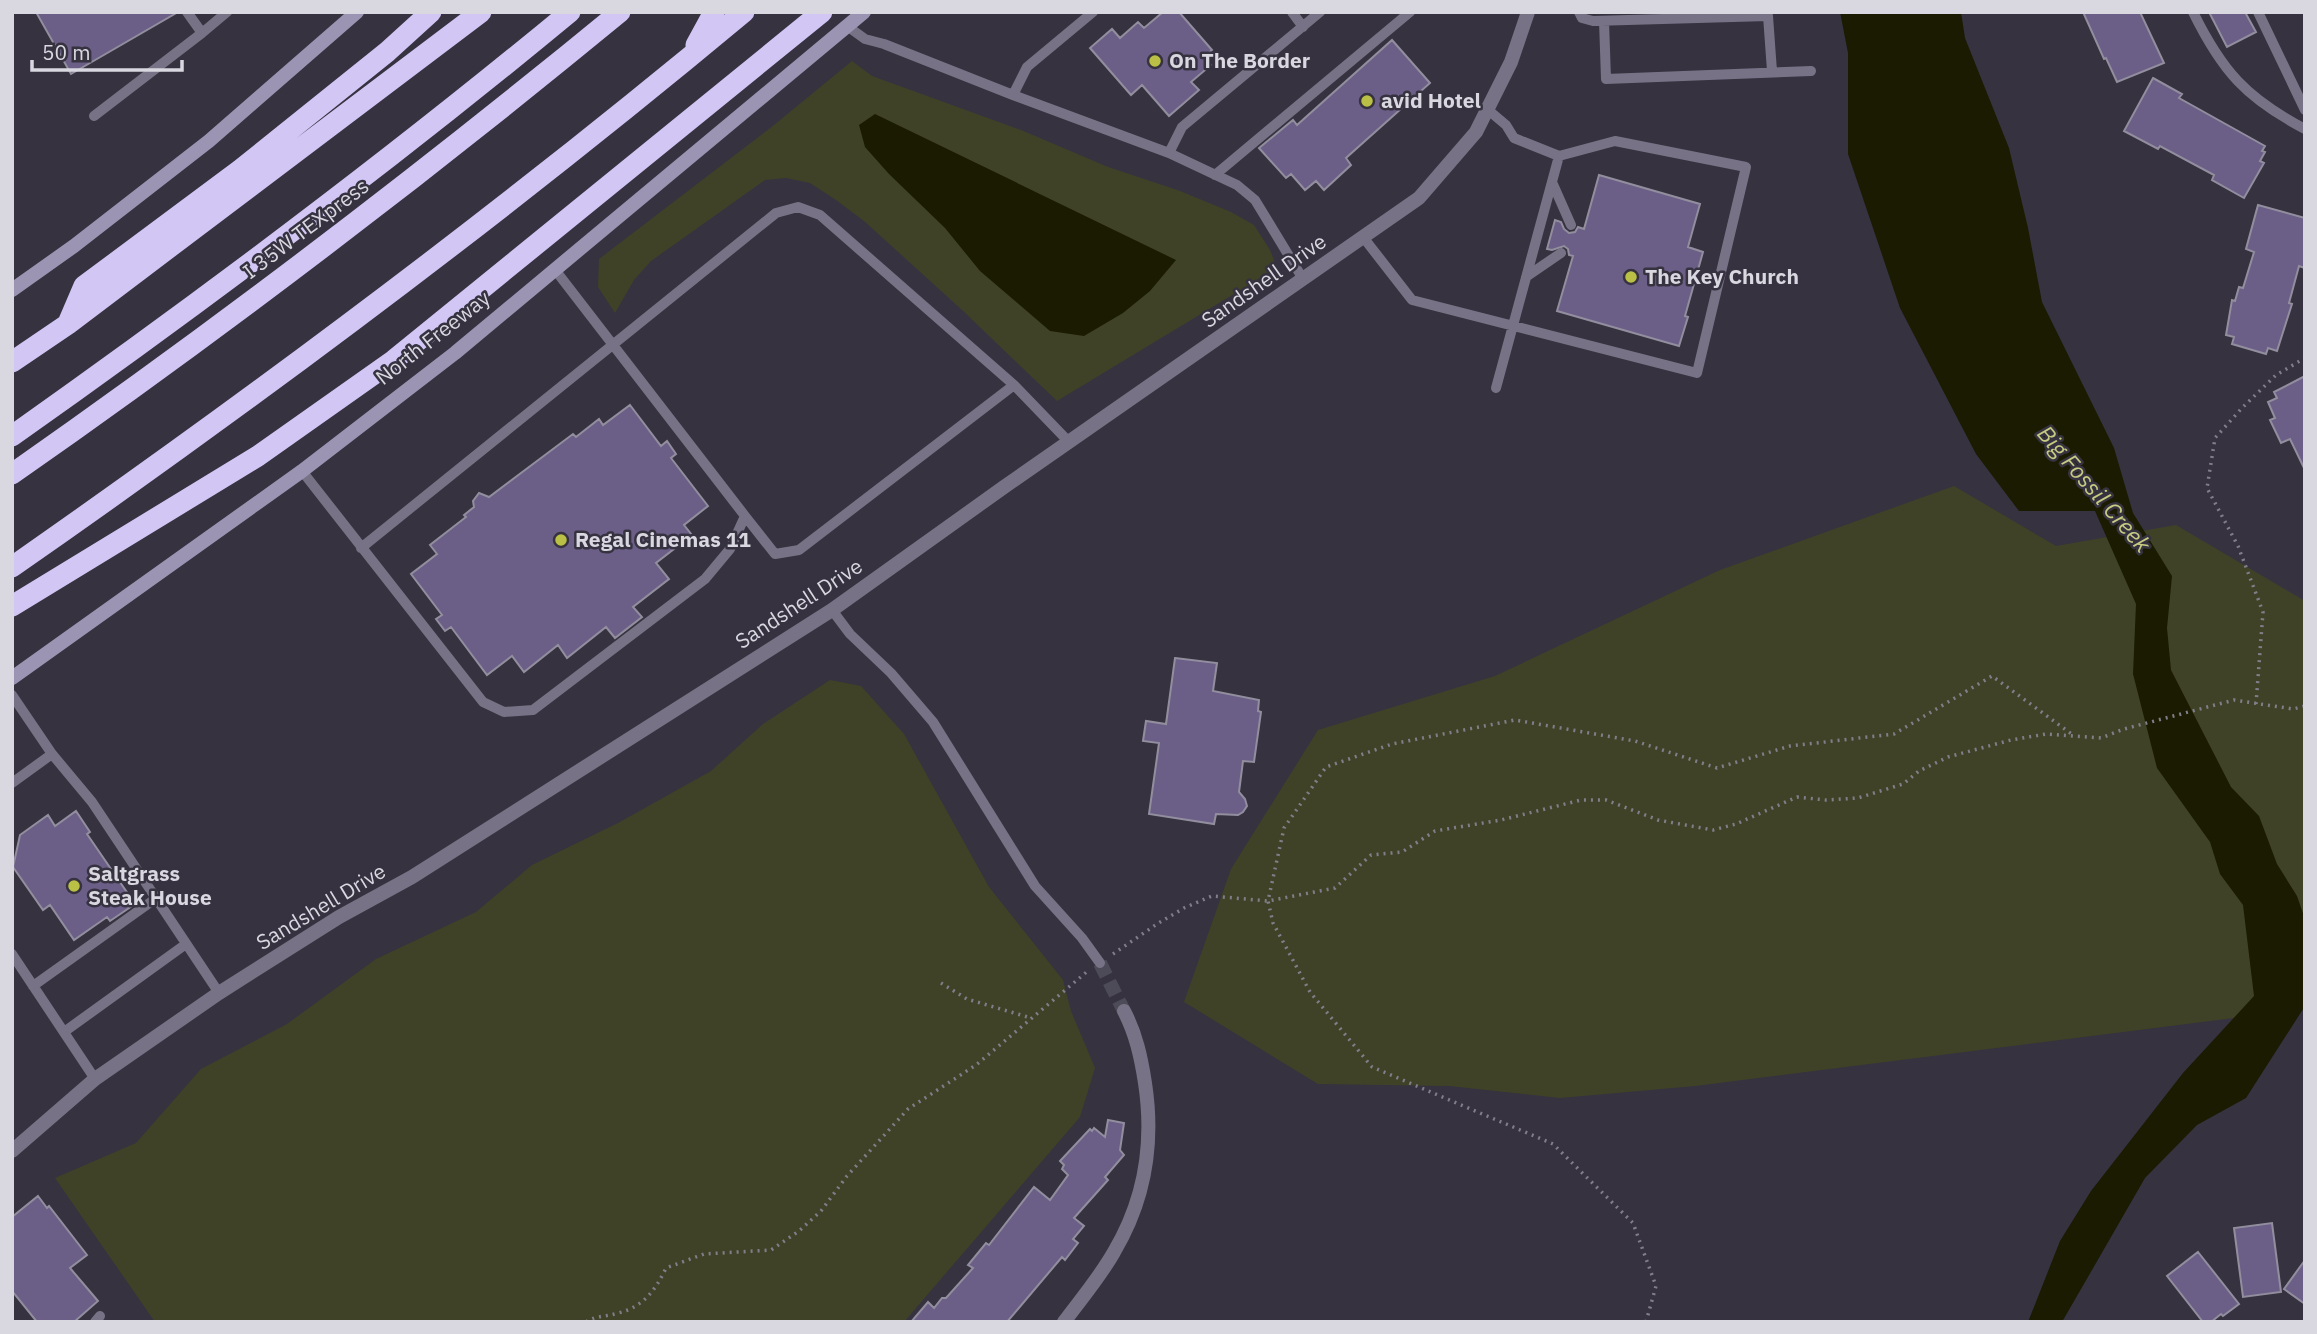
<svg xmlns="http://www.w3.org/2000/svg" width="2317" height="1334" viewBox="0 0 2317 1334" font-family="'IBM Plex Sans',sans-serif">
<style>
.green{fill:#404227}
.water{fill:#1a1b00}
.building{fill:#6b5f88;stroke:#928e9e;stroke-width:2}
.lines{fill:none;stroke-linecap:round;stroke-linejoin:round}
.minor-tunnel{stroke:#4e4b58;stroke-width:14;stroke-dasharray:14 7;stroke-linecap:butt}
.path{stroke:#817e8a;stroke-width:3.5;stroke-dasharray:2 5;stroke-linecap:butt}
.service{stroke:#777285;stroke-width:10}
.minor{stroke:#777285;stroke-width:14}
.tertiary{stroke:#777285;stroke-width:14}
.secondary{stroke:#9c94b3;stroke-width:14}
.motorway{stroke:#d2c6f5;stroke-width:21}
.poi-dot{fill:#bac045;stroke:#363240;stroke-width:2.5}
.labels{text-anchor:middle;stroke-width:5;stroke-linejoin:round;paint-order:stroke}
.poi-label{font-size:21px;font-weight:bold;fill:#d9d7e0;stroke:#363240;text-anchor:start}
.street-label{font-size:21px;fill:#d9d7e0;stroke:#363240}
.water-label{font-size:23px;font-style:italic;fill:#c6cb81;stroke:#363240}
</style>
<rect width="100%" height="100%" fill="#363240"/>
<path class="green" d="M852 61 872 76 1021 130 1108 167 1180 191 1231 212 1254 225 1270 250 1277 268 1057 401 962 310 864 221 836 200 810 183 786 178 765 180 651 261 634 280 615 313 598 287 599 259 774 125Z
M1954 486 2056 546 2176 525 2305 601V1009L1695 1086 1560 1098 1449 1086 1318 1084 1184 1002 1231 869 1318 730 1495 676 1720 570Z
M830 680 861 686 904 734 989 887 1063 980 1071 1011 1095 1068 1080 1117 904 1322H155L55 1178 136 1143 201 1069 287 1024 376 959 476 912 532 865 618 823 711 771 763 724Z"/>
<path class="water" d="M1840 12H1961L1965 38 2009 148 2028 228 2042 302 2114 448 2133 513 2172 576 2167 628 2171 670 2231 787 2259 816 2277 864 2297 896 2305 919V1006L2246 1098 2197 1125 2145 1178 2062 1322H2028L2060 1241 2091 1191 2183 1073 2254 996 2243 905 2220 874 2210 842 2157 768 2133 674 2136 604 2095 511H2019L1976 454 1900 308 1848 154V53Z
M875 114 1176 260 1150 291 1123 313 1084 336 1050 331 980 271 945 228 889 174 865 147 859 125Z"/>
<path class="building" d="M36 12H178L71 74Z
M1163 12H1179L1212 50 1204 57 1211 65 1191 82 1199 90 1169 116 1142 85 1131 95 1090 48 1112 29 1120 38 1138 22 1144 28Z
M2083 12H2140L2164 63 2117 82 2106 58 2104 59Z
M2209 12H2245L2256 32 2227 47Z
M1392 40 1430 83 1346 158 1351 165 1324 190 1316 181 1305 190 1291 174 1286 178 1259 148 1293 120 1297 125Z
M2153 78 2182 94 2179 98 2265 146 2262 151 2265 152 2260 161 2264 163 2244 198 2212 180 2214 175 2160 146 2158 149 2124 131Z
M1599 175 1700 204 1688 247 1703 252 1685 316 1688 317 1679 346 1557 311 1573 256 1569 255 1568 249 1564 246 1552 250 1547 249 1555 220 1561 222 1564 229 1569 233 1575 232 1578 227 1584 229Z
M2258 205 2305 218V268L2299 266 2289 303 2292 304 2277 351 2268 348 2266 354 2232 344 2234 337 2226 335 2232 300 2235 301 2239 287 2243 288 2254 252 2246 249Z
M2305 376V470L2290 439 2281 443 2270 420 2275 418 2268 402 2277 398 2274 392Z
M630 405 661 446 667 441 676 454 671 458 708 506 684 525 692 535 656 563 669 579 633 607 642 617 615 638 606 627 567 658 558 645 524 672 512 656 487 675 451 627 445 631 436 619 442 615 411 574 437 554 430 545 466 517 464 515 474 507 473 501 479 493 489 497 573 434 576 437 599 419 603 425Z
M1175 658 1217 663 1213 691 1259 700 1258 711 1261 712 1254 762 1243 761 1239 792 1245 799 1247 806 1243 812 1238 815 1216 814 1214 824 1149 814 1159 743 1143 741 1146 721 1166 724Z
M76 811 90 832 87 834 135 904 110 921 107 917 74 940 50 905 43 910 13 867 20 835 48 815 55 826Z
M1108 1120 1124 1123 1120 1150 1124 1155 1105 1177 1108 1180 1074 1218 1084 1226 1073 1239 1078 1243 1065 1260 1062 1257 1007 1322H911L928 1302 934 1308 942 1298H946L973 1268 968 1265 986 1243 989 1245 1034 1187 1050 1200 1068 1175 1062 1169 1064 1165 1060 1161 1090 1129 1092 1131 1094 1128 1105 1137Z
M38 1196 47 1208 49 1206 87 1255 70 1268 98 1301 74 1322H37L12 1291V1217Z
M2272 1223 2281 1292 2243 1297 2234 1228Z
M2198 1252 2239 1304 2223 1316 2221 1314 2211 1322H2203L2167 1276Z
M2305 1260V1304L2284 1289Z"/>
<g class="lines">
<path class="minor-tunnel" d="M1100 963 1124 1011"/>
<path class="path" d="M2256 704 2263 612 2238 546 2207 488 2215 438 2242 408 2276 375 2305 358
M1113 954 1157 924 1184 908 1212 896 1268 901 1335 888 1371 855 1402 852 1435 831 1501 820 1581 800H1606L1658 820 1713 830 1736 824 1797 797 1826 800 1858 798 1903 784 1919 771 1948 757 2011 740 2046 734 2101 738 2124 729 2234 700 2293 709 2305 706
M941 983 967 999 1031 1018
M586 1322C597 1315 606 1317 618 1313 643 1307 655 1291 666 1268L704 1254 771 1250 799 1231 821 1211 847 1176 908 1109 976 1065 1089 970
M1646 1322 1656 1286 1633 1223 1553 1144 1372 1067 1310 992 1273 923 1268 901 1284 828 1326 767 1392 744 1515 720 1635 741 1717 768 1790 746 1894 734 1992 676 2073 735"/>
<path class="service" d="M187 12 202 33 227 12
M1292 12 1303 27
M1579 12 1582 18 1593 21 1768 16 1767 12
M2193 12C2222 71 2246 98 2305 129
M2258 12 2305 110
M1768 16 1772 71
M1604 21 1606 79 1811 71
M847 26 865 39 884 44 1013 95 1169 153 1237 185 1255 200 1303 279
M1013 95 1027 67 1093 12
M1487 109 1506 125 1514 138 1559 156
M94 116 202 33
M1169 153 1182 127 1320 12
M1215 175 1410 12
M1552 182 1571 225
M1363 237 1412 300 1697 373 1746 167 1615 141 1559 156 1496 388
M1526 277 1561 253
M302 471 483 702 504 712 533 710 705 579 730 549 745 516 556 271
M745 516 775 554 799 550 1014 385
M361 548 776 213 798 207 820 215 1014 385 1069 442
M832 610 850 634 891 673 933 722 1035 886 1082 938 1100 963
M12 695 52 754 12 783
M52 754 92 802 219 993
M12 954 95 1079
M33 986 155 899
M64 1032 186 944
M95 1322 100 1316"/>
<path class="minor" d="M1064 1322C1081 1299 1100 1277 1114 1252 1145 1200 1154 1142 1145 1083 1141 1057 1136 1034 1124 1011"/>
<path class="tertiary" d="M12 1151 95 1079 219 993 339 917 412 877 832 610 1004 487 1419 198 1476 132 1511 62 1528 12"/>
<path class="secondary" d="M12 290 74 246 209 141 357 12
M12 678 302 471 455 353 864 12"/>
<path class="motorway" d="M696 45 714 12
M69 321 84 286 240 170 387 52 431 12
M12 362 68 324 481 12
M12 436C203 301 390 161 570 12
M12 474C221 328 423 174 620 12
M12 567C263 392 509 208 744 12
M12 606 258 456 394 360 822 12"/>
</g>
<g class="poi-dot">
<circle cx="1155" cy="61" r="7"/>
<circle cx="1367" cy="101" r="7"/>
<circle cx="1631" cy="277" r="7"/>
<circle cx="561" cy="540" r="7"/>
<circle cx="74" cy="886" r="7"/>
</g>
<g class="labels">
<g class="poi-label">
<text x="1169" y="68">On The Border</text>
<text x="1381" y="108">avid Hotel</text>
<text x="1645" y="284">The Key Church</text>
<text x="575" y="547">Regal Cinemas 11</text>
<text x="88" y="881">Saltgrass<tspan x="88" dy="24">Steak House</tspan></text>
</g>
<g class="street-label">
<text transform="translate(306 229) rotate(-37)" y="7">I 35W TEXpress</text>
<text transform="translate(1264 281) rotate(-35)" y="7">Sandshell Drive</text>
<text transform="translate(433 338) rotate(-38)" y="7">North Freeway</text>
<text transform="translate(799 604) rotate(-33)" y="7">Sandshell Drive</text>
<text transform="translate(321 907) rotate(-31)" y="7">Sandshell Drive</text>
</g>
<g class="water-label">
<text transform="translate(2094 489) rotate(49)" y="8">Big Fossil Creek</text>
</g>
</g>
<rect width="2317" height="1334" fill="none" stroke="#d9d7e0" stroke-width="28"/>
<path d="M32 60v10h150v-10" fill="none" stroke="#d9d7e0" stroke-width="3.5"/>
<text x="42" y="60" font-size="21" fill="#d9d7e0" stroke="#363240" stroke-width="5" paint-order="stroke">50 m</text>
</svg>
